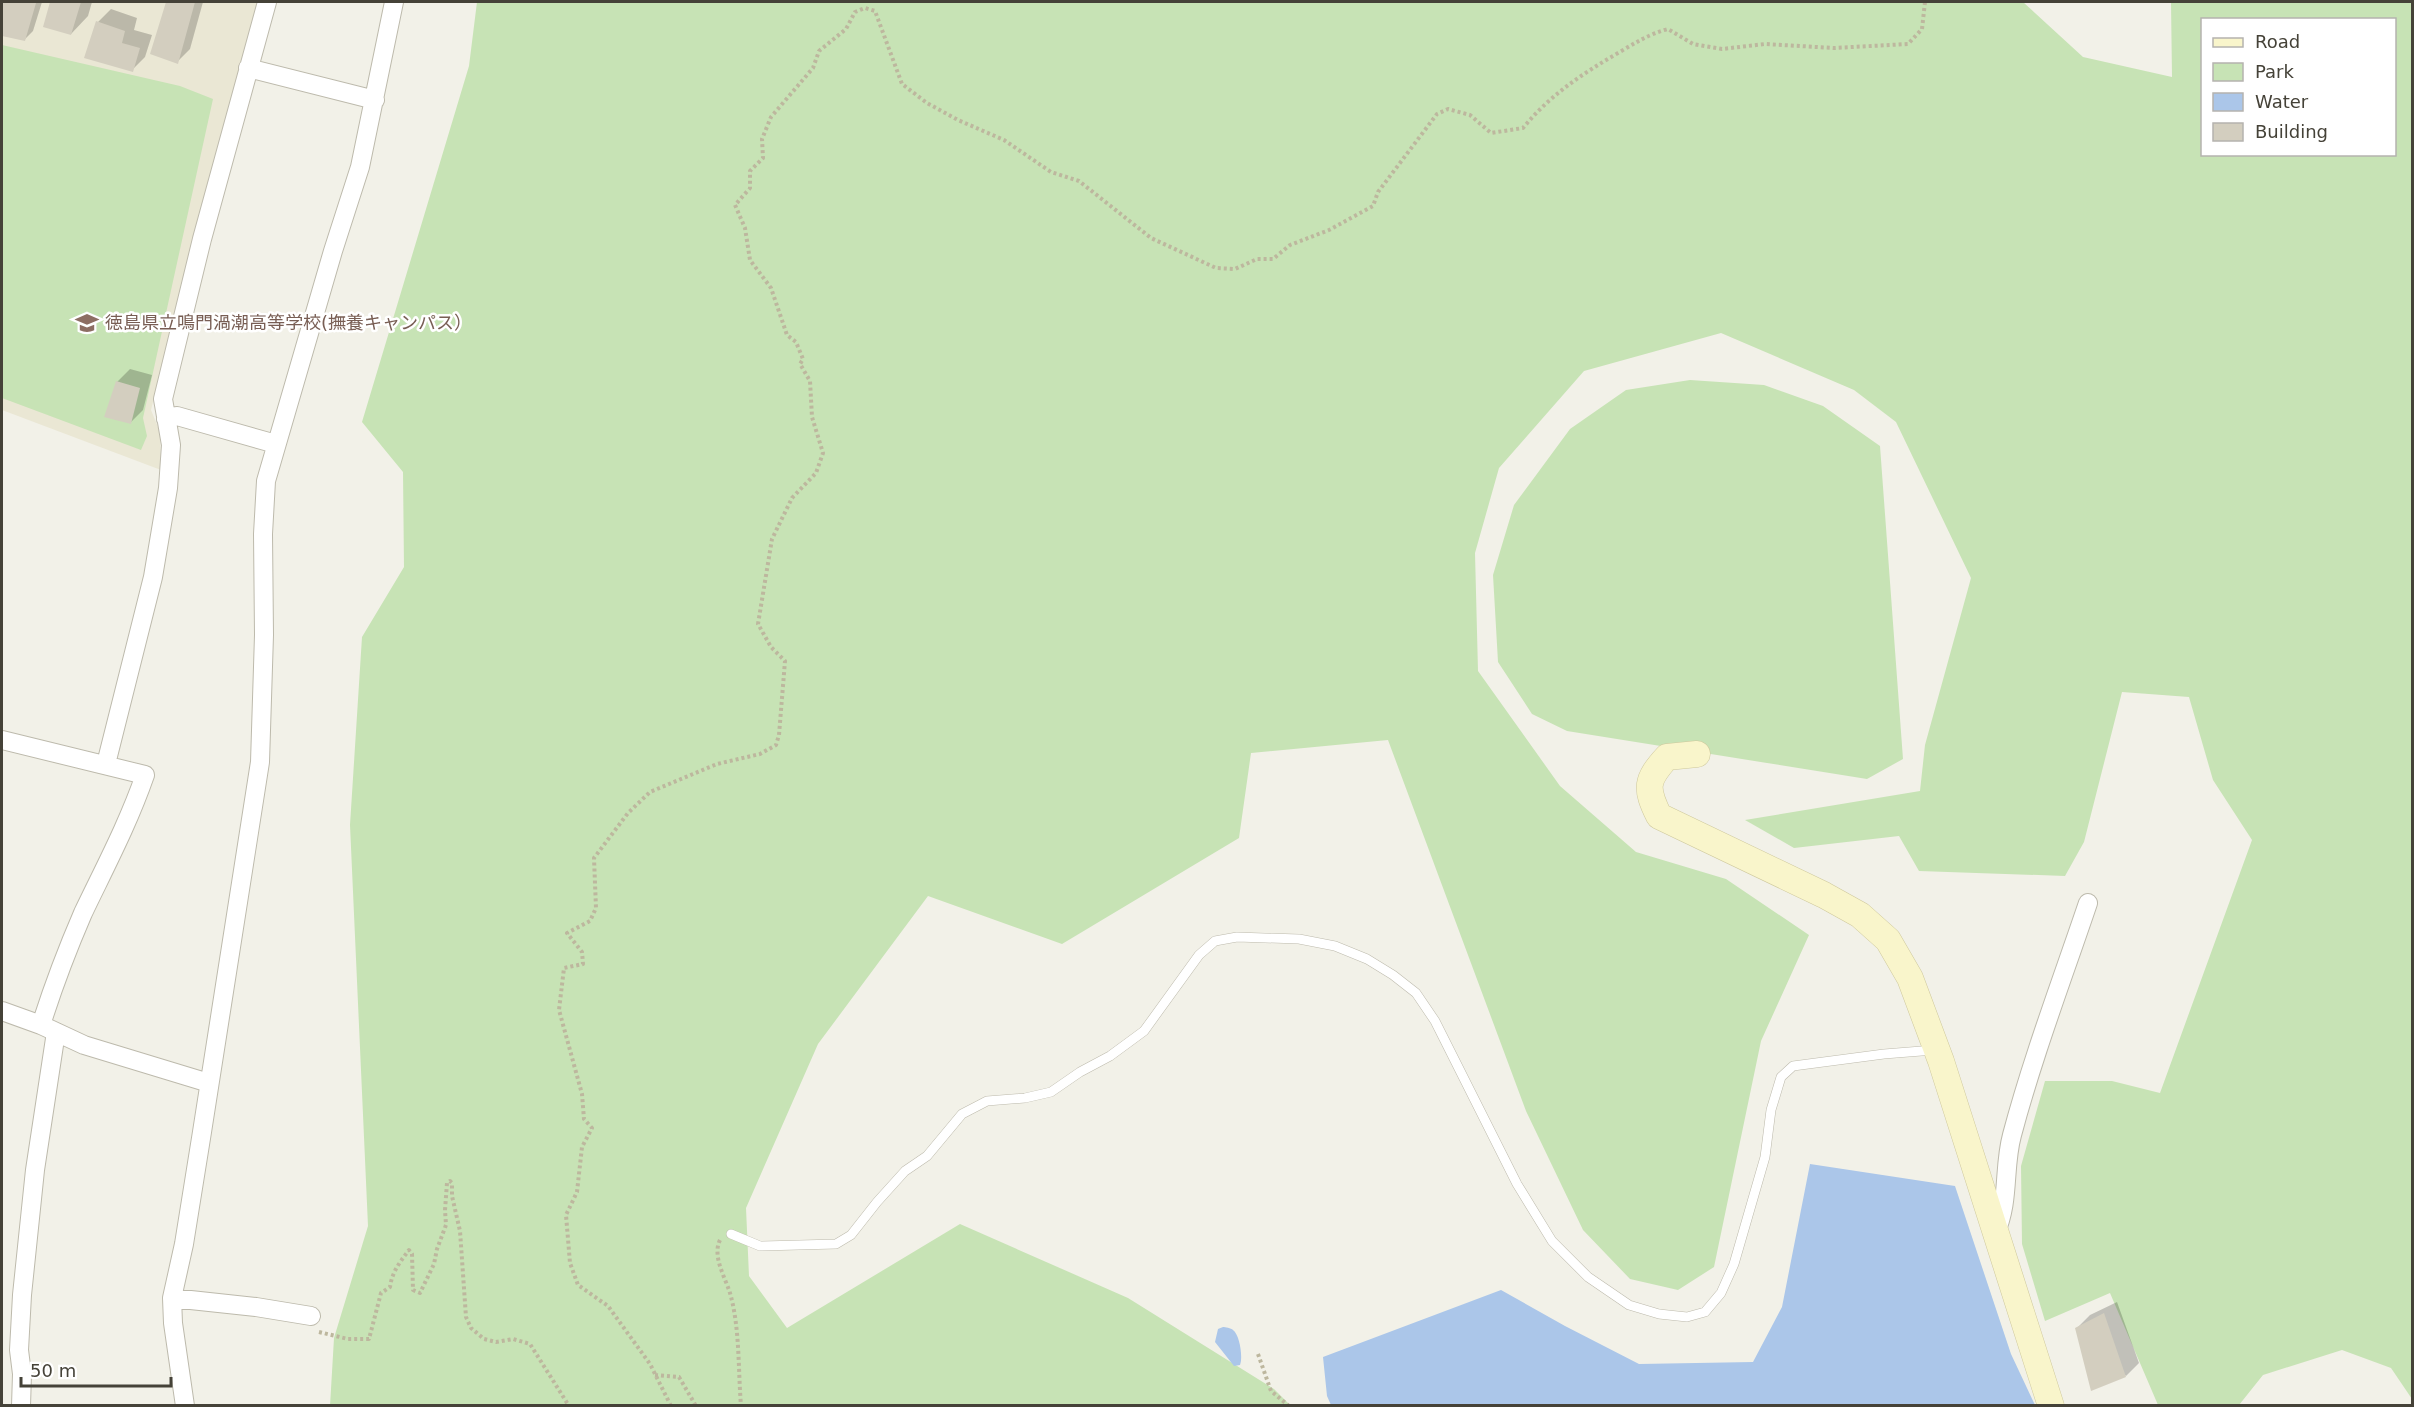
<svg xmlns="http://www.w3.org/2000/svg" width="2414" height="1407" viewBox="0 0 2414 1407" font-family="'DejaVu Sans','Noto Sans JP',sans-serif">
<style>
.education{fill:#eae7d4}
.green{fill:#c7e3b5;fill-rule:evenodd}
.water{fill:#abc6e9}
.shadow{fill:#0003}
.building{fill:#d3cebf}
.lines{fill:none;stroke-linecap:round;stroke-linejoin:round}
.lane-casing{stroke:#bdbaac;stroke-width:10}
.street-casing{stroke:#bdbaac;stroke-width:20}
.secondary-casing{stroke:#cec89c;stroke-width:27}
.path{stroke:#bdb79e;stroke-width:4;stroke-dasharray:3 3;stroke-linecap:butt}
.lane{stroke:#fff;stroke-width:9}
.street{stroke:#fff;stroke-width:18}
.secondary{stroke:#f9f5cb;stroke-width:26}
.labels{text-anchor:middle;stroke-width:5;stroke-linejoin:round;paint-order:stroke}
.education-label{font-size:18px;fill:#785e54;stroke:#fff;text-anchor:start}
</style>
<rect width="100%" height="100%" fill="#f2f1e8"/>
<path class="education" d="M2 2H261L195 235 151 410 160 432 161 470 2 410Z"/>
<path class="green" d="M477 2H2023L2083 57 2172 77 2171 2H2412V1399L2391 1368 2342 1350 2263 1375 2239 1405H2158L2110 1293 2045 1321 2022 1244 2021 1166 2045 1081H2112L2160 1093 2252 840 2213 780 2189 697 2122 692 2084 842 2065 876 1919 871 1899 836 1794 848 1745 820 1920 791 1925 745 1971 578 1896 422 1854 390 1721 333 1584 371 1499 468 1475 553 1478 671 1560 786 1636 852 1726 879 1809 935 1761 1041 1714 1267 1678 1290 1630 1279 1583 1230 1526 1111 1388 740 1251 753 1239 838 1062 944 928 896 818 1044 746 1208 749 1276 787 1328 960 1224 1128 1298 1274 1389 1290 1405 330 1406 334 1338 368 1226 350 825 362 637 404 567 403 472 362 422 469 66ZM2202 20H2394V154H2202Z
M2 45 180 86 213 99 143 418 147 436 141 450 2 398Z
M1690 380 1764 385 1823 406 1880 446 1903 759 1867 779 1567 731 1532 714 1498 662 1493 575 1514 505 1570 429 1626 390Z"/>
<path class="water" d="M1810 1164 1955 1186 2011 1354 2035 1405H1331L1327 1396 1323 1357 1501 1290 1565 1326 1639 1364 1753 1362 1782 1307Z
M1223 1327C1225 1327 1231 1328 1233 1330 1240 1335 1243 1358 1240 1365L1234 1366 1215 1342 1218 1329Z"/>
<path class="shadow" d="M2 2H42L33 31 24 40 2 34Z
M52 2H92L88 16 71 34 45 26Z
M167 2H203L190 49 177 62 152 53Z
M111 9 137 18 134 30 152 35 145 57 132 70 98 22Z
M130 369 152 375 143 410 130 423 117 382Z
M2117 1302 2139 1363 2126 1376 2077 1328 2090 1315Z"/>
<path class="building" d="M2 2 36 3 25 41 2 36Z
M50 2H81L71 35 43 27Z
M166 2H195L178 64 150 54Z
M96 21 125 31 122 43 140 48 133 72 84 58Z
M116 381 140 388 131 424 104 417Z
M2104 1313 2126 1377 2091 1391 2075 1328Z"/>
<g class="lines">
<g class="lane-casing">
<path id="lane" d="M731 1234 760 1246 836 1244 851 1235 877 1202 905 1171 927 1156 962 1114 987 1101 1025 1098 1051 1092 1080 1072 1110 1056 1144 1031 1199 955 1215 941 1237 937 1299 939 1335 946 1367 959 1393 975 1416 993 1435 1021 1517 1184 1552 1241 1588 1277 1629 1305 1659 1314 1687 1317 1705 1312 1721 1293 1734 1264 1765 1157 1771 1110 1781 1077 1793 1066 1884 1054 1934 1050"/>
</g>
<g class="street-casing">
<path id="street" d="M248 68 375 100
M166 419 177 416 276 444
M2 740 145 775C128 824 105 867 83 913 67 950 53 987 41 1025
M106 764 153 577 168 488 171 445 163 399 202 239 267 2
M2 1011 41 1025 84 1045 209 1083
M1995 1234C2010 1201 2003 1168 2012 1135 2033 1056 2062 980 2088 903
M172 1298 256 1307 311 1316
M21 1406 22 1374 19 1350 22 1295 35 1170 56 1032
M185 1406 173 1323 172 1298 184 1244 202 1132 260 762 264 635 263 534 266 481 333 251 360 167 394 2"/>
</g>
<g class="secondary-casing">
<path id="secondary" d="M1697 754 1667 757C1646 780 1645 788 1659 816L1824 895 1860 915 1888 940 1910 978 1941 1061 2051 1406"/>
</g>
<path class="path" d="M720 1240C712 1256 725 1277 730 1293 740 1328 738 1369 741 1406
M319 1332 348 1339H369L381 1293 390 1287C392 1272 400 1262 409 1250L412 1254 413 1290 420 1293 434 1264 437 1249 446 1225 445 1210 447 1183 450 1181 452 1183V1196L460 1231 466 1317 471 1328 484 1339 496 1342 513 1339 530 1344 569 1406
M1258 1354 1271 1391 1289 1406
M655 1375 679 1377 696 1406
M671 1406 650 1364 608 1306 578 1285 570 1263 566 1215 577 1192 582 1147 592 1128 584 1119 582 1094 559 1010 564 968 583 964 582 952 567 933 590 921 596 908 594 858 628 813 650 792 717 764 760 754 776 745 779 735 785 661 771 647 758 624 772 539 792 498 816 473 823 453 812 417 810 381 800 364 803 359 796 342 787 335 771 288 750 260 745 228 735 205 750 188V171L763 158 762 139 771 117 813 68 819 51 846 29 855 12 865 8 875 11 902 84 927 103 958 120 1004 140 1051 172 1079 181 1151 238 1216 268 1235 269 1257 259H1273L1290 245 1329 230 1373 206 1378 192 1437 114 1448 109 1470 115 1491 133 1523 128C1550 95 1582 74 1618 53 1635 43 1649 34 1668 29L1693 44 1722 49 1765 44 1834 48 1908 44 1922 29 1925 2"/>
<use href="#lane" class="lane"/>
<use href="#street" class="street"/>
<use href="#secondary" class="secondary"/>
</g>
<defs>
<g id="school-bare" transform="scale(1.8)"><path d="M0-5L7-2L0 1L-7-2ZM-4 1L0 2.5L4 1V4Q0 6-4 4Z" fill="#8d6e63" stroke="#fff" stroke-width="2.5" paint-order="stroke"/></g>
</defs>
<g fill-rule="evenodd">
<use href="#school-bare" x="87" y="323"/>
</g>
<g class="labels">
<g class="education-label">
<text x="105" y="329">徳島県立鳴門渦潮高等学校(撫養キャンパス）</text>
</g>
</g>
<rect width="2414" height="1407" fill="none" stroke="#454238" stroke-width="6"/>
<rect x="2201" y="18" width="195" height="138" fill="#ffffff" stroke="#b5b3af" stroke-width="1.5"/>
<rect x="2213" y="38" width="30" height="9" fill="#f9f5cb" stroke="#b5b3af" stroke-width="1.5"/>
<text x="2255" y="48" font-size="18" fill="#454238">Road</text>
<rect x="2213" y="63" width="30" height="18" fill="#c7e3b5" stroke="#b5b3af" stroke-width="1.5"/>
<text x="2255" y="78" font-size="18" fill="#454238">Park</text>
<rect x="2213" y="93" width="30" height="18" fill="#abc6e9" stroke="#b5b3af" stroke-width="1.5"/>
<text x="2255" y="108" font-size="18" fill="#454238">Water</text>
<rect x="2213" y="123" width="30" height="18" fill="#d3cebf" stroke="#b5b3af" stroke-width="1.5"/>
<text x="2255" y="138" font-size="18" fill="#454238">Building</text>
<path d="M21 1377v9h150v-9" fill="none" stroke="#454238" stroke-width="3"/>
<text x="30" y="1377" font-size="18" fill="#454238" stroke="#ffffff" stroke-width="4.5" paint-order="stroke">50 m</text>
</svg>
